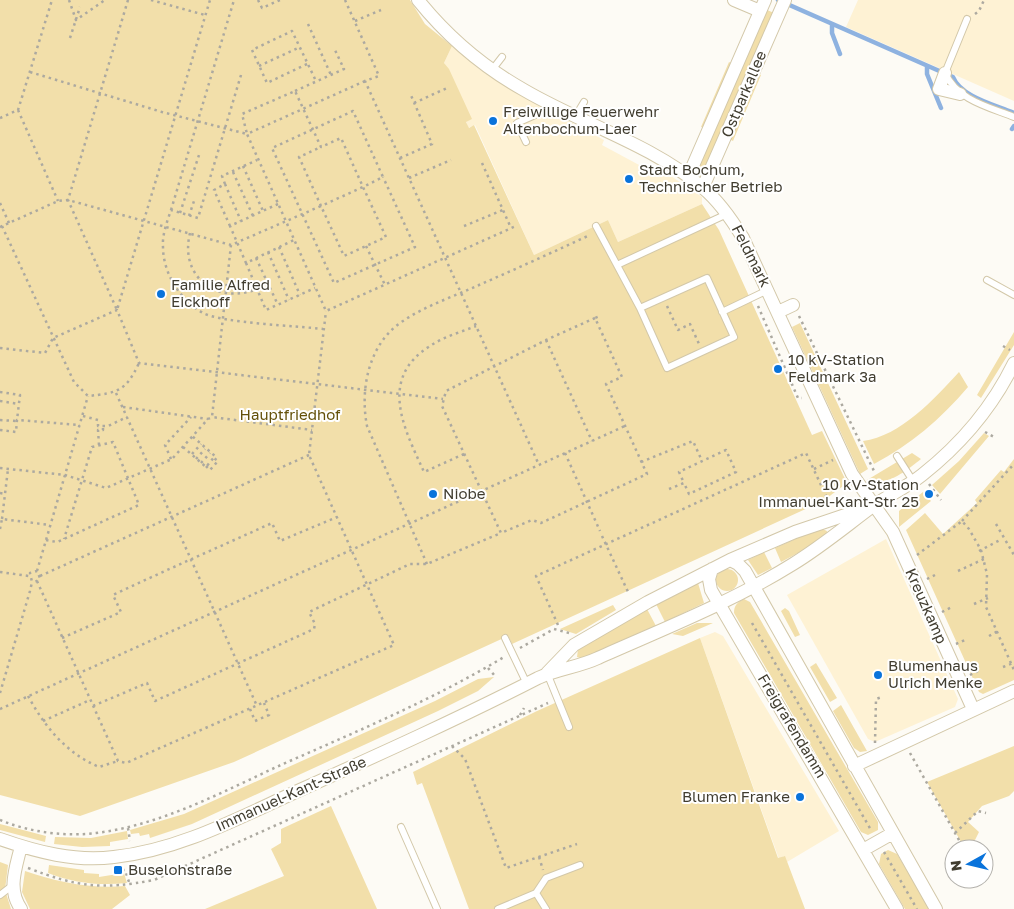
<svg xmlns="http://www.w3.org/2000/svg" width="1014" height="909" viewBox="0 0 1014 909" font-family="'Golos Text',sans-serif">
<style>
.built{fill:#fef2d4}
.green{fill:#f2dfaa}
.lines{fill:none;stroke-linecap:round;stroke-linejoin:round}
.stream{stroke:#8eb2e0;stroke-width:4.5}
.lane-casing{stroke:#d3c8a9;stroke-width:8}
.street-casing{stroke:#d3c8a9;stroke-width:14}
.path{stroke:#aca9a0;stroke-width:2.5;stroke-dasharray:2.5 4;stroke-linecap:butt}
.lane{stroke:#fff;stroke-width:6}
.street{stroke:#fff;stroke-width:12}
.poi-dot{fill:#0973db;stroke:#fff;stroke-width:2}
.labels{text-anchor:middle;stroke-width:4;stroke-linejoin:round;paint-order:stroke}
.street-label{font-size:15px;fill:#413d30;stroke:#fff}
.poi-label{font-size:15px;fill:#413d30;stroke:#fff;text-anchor:start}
.park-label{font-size:15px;fill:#645008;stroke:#fff}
</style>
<rect width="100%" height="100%" fill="#fdfbf5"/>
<path class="built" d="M858 0H1014V101L846 27Z
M452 46 479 69 513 91 604 140 602 145 654 173 657 168 668 174 702 197V204L618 242 608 220 534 255 475 125 468 128 466 121 471 119 444 63Z
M886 539 958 699 955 707 875 742 868 739 787 595Z
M715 632 723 636 839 831 787 862 784 856 779 859 700 638Z"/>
<path class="green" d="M0 0H410L425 24 452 46 444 63 449 69 472 119 466 122 469 128 474 125 534 255 608 220 618 242 702 204 719 230 812 435 822 431 847 483 823 501 512 644 508 636 234 762 80 816 0 795Z
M765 9 774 13 703 173 700 175 697 169Z
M729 62 733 64 705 128 701 127Z
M757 73 761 75 733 141 729 139Z
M800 323 868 469 860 474 792 327Z
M1014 332V345L981 398 977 395Z
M959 372 968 387C941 419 910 445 874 464L863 441C901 436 934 399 959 372Z
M984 433 989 436 940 494 932 485 959 461Z
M912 453 921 459C906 471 887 487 867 480Z
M1014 459V680L983 694 979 692 906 530 925 513 943 534 977 503 975 500 1001 470 1004 472Z
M923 492 931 501 899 527V511Z
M820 528 827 531 826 538 781 562 775 548Z
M764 552 772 568 758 575 748 560Z
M716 580a11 11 0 1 1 22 0a11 11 0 1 1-22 0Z
M698 583 704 603 665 622 656 604Z
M744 599 750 602 878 822V830L868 835 861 832 734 613C734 606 737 602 744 599Z
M613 605 616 610 576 634 560 629Z
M785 608 789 611 800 635 795 637 781 611Z
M647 609 656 626 583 659 577 657 578 649Z
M697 623H713L683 636 672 634Z
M700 638 778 858 785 856 805 909H469L422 783 417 785 413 772 537 711Z
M816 663 837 698 830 702 810 667Z
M494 677 478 691 438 711 192 824 150 838 149 834 140 836 139 833 131 834 130 830 184 814 435 701 478 679Z
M841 705 867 751 860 752 854 748 833 711Z
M1014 746V791L1009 796 982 806 968 822 979 832 973 844V849H965L927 782Z
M331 806 377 909H205L284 876 271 849 281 843V829Z
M0 824 46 836 45 842 0 830Z
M127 831 128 839 110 842V846L82 847 54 844 55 837 91 838Z
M888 850 897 854 930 909H905L879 864 881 854Z
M0 862 8 865 5 890 11 909H0Z
M49 865 84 870V873L99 874V877L124 873 127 883C99 886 74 883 48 873Z
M25 871C56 882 91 889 125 886L130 895 112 909H30L22 892Z"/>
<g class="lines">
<path class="stream" d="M778 0 953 77C961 97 996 105 1014 113
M832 24V33L840 54
M927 66V74L941 108
M1012 129 1014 126"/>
<g class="lane-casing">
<path id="lane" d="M967 19 945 73C957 100 989 107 1014 117
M492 70 502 57
M575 117 584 102
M526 142 517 123 553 107
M596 226 640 308 667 368 734 337 707 278 640 308
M617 265 727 214
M987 280 1014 295
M722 312 768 290
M897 456 913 481
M505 638 527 684
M547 673 569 727
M401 827 437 909
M536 893 546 878 580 865
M0 895 13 885
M498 909 536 893 546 909"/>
</g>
<g class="street-casing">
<path id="street" d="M418 0C447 36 483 67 524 90 582 124 651 144 703 188 720 202 732 220 743 238L852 474 893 532 973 709
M734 0 760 11
M945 73 939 89 960 94
M688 177 765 0
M703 187 785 0
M778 312 793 305
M730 560 738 564 745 571 936 909
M712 569 709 579 711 590 897 909
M547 673 574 645 648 602 730 560 795 532 866 508
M854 766 1014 691
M0 839C37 852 75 862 114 857 180 850 240 817 300 790 380 754 460 718 538 678 557 669 579 667 598 658 663 629 732 602 793 564 821 547 846 526 873 506 889 495 907 487 922 475 960 445 993 406 1014 363
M21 846C16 868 7 889 21 909
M863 850 893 833"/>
</g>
<path class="path" d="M69 0 76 20 105 0
M128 0 68 200 117 310 210 0
M151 0 205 15
M258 0 262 8 280 0
M345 0 379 76 365 81 539 465
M975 14 979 11 984 0
M355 21 381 10
M308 24 331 75
M70 38 80 7
M307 64 267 83 252 50 292 31 316 81
M259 66 300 47
M30 72 162 112 247 134 242 114 295 91 321 147 341 138 363 187 321 206 299 157 321 147
M241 75 198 218 171 210C167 222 162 235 163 247 163 273 180 300 203 313 222 323 298 326 323 329
M365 81 247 134 326 311 516 226
M295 91 344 69 335 50
M414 103 447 88
M18 110 58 201
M0 118 18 110 52 0
M400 158 432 144 410 93
M482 163 511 228
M243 166 263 211
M233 172 253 216
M409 178 451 160
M225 184 241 221
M0 203 9 223
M278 204 230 226 246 263 294 240
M171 210 234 0
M180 213 199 155
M189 216 194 201
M2 226 74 382 88 396C118 393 126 391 139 363
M230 226 214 190 225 184 222 176 257 160
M464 226 503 210
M0 227 58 201 68 200 231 245 321 206 344 256 386 237 363 187 383 177 353 111 272 148 334 283 415 247 383 177
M190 233C179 277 217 305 257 289
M231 245 212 417 312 430
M366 246 385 285
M279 247 300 295
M268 252 289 300
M256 258 278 305
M246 263 266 310 315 288
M667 306 678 330 690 324 699 344
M758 306 798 398H802
M799 316 874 471
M595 318 546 340 446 391 442 406 501 533 532 520 541 523 647 474 606 384 622 377 595 318 600 316
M546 340 592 441
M1003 346 1010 350
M0 348 45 353 53 338 117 310 139 363 443 399
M0 392 20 395 17 420
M116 393 257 706
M0 401 19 404
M123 407 208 419
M83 416 98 420V426H108L127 417
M0 420 17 421
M0 430 16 432 17 420 80 425
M985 432 996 438
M99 445 98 430H103V426
M183 447 206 467 215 456 192 436
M565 453 600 531
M192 454 201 444
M464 454 424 472C405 430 377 379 430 346 443 337 461 332 476 326
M171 459 165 445 191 417
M196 459 205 449
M641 462 693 441 702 461
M201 463 210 453
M206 466 210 470 218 461 214 458
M0 468 65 475 106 488 172 459 208 419 212 417
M814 469 833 460
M929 484 941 500
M669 489 684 483 689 494 736 472 726 450 679 472 684 483
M0 493 5 494
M2 519 8 469
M962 521 1014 464
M996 524 1014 555
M0 529 2 519 50 525
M602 536 629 594
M46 540 57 542 64 539 139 505 113 442 92 447 64 539
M979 551 1002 539
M917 555 962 521 969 529 981 550 987 574 986 607 1014 670
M427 564 367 426C360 390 368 346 400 323 424 306 453 297 479 285 516 269 553 252 590 235
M37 571 88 396
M958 571 986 558
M0 572 29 576
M40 576 309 455
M927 579 935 575
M37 581 118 761 126 763 394 645 309 455 326 311
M974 604 988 598
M942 612 952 607
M752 623 871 830
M558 625 536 576 806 453 828 500
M989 636 998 631
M62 638 121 612 113 595C166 570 219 547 272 523L280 541 337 517
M956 644 967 639
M520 648 554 629 569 633
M1003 667 1013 663
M488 668 495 676
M970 675 980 670
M0 693 30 591 32 582 30 573 37 571 40 578 37 581 32 582
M28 696C45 727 66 753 99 767L118 761
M93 706 147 683 155 701 314 629 315 624 309 612 410 564H427L501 533
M0 709 625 426
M250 709 255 721 269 715 264 703
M520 715 524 708
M43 721 90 700
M875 743 876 699 882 697
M452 746 465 759 506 868 577 844
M910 753 964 849
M0 820C29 832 65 837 96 833 162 825 224 791 283 764 358 731 434 699 504 657
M128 828 130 841
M955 833 978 811 986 813
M884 852 917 909
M539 857 543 870
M28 868C78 887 101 890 154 880L548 703
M122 870H125L130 885"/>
<use href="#lane" class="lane"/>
<use href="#street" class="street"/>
</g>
<g class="poi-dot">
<circle cx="493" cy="121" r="5"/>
<circle cx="629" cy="179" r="5"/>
<circle cx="161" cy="294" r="5"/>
<circle cx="778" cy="369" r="5"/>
<circle cx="433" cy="494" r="5"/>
<circle cx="929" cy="494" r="5"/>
<circle cx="878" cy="675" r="5"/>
<circle cx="800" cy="797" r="5"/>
<rect x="113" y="865" width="10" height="10" rx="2.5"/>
</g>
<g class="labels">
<g class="street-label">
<text transform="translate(744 94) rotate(-67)" y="5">Ostparkallee</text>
<text transform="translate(751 256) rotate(63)" y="5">Feldmark</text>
<text transform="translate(926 606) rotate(66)" y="5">Kreuzkamp</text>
<text transform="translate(792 726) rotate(59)" y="5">Freigrafendamm</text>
<text transform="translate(291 794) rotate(-24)" y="5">Immanuel-Kant-Straße</text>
</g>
<g class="poi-label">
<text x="503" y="117">Freiwillige Feuerwehr<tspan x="503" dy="17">Altenbochum-Laer</tspan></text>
<text x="639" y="175">Stadt Bochum,<tspan x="639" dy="17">Technischer Betrieb</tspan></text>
<text x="171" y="290">Familie Alfred<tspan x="171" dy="17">Eickhoff</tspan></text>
<text x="788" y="365">10 kV-Station<tspan x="788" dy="17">Feldmark 3a</tspan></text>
<text x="919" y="490" text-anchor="end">10 kV-Station<tspan x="919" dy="17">Immanuel-Kant-Str. 25</tspan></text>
<text x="443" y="499">Niobe</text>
<text x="888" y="671">Blumenhaus<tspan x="888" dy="17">Ulrich Menke</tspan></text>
<text x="790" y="802" text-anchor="end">Blumen Franke</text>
<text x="128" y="875">Buselohstraße</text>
</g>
<g class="park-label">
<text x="290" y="420">Hauptfriedhof</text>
</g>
</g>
<g transform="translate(969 864) rotate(262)"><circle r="24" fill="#ffffff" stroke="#b3b1ac"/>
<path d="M0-4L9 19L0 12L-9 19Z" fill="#0973db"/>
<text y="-8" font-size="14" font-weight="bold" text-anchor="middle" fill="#413d30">N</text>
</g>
</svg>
